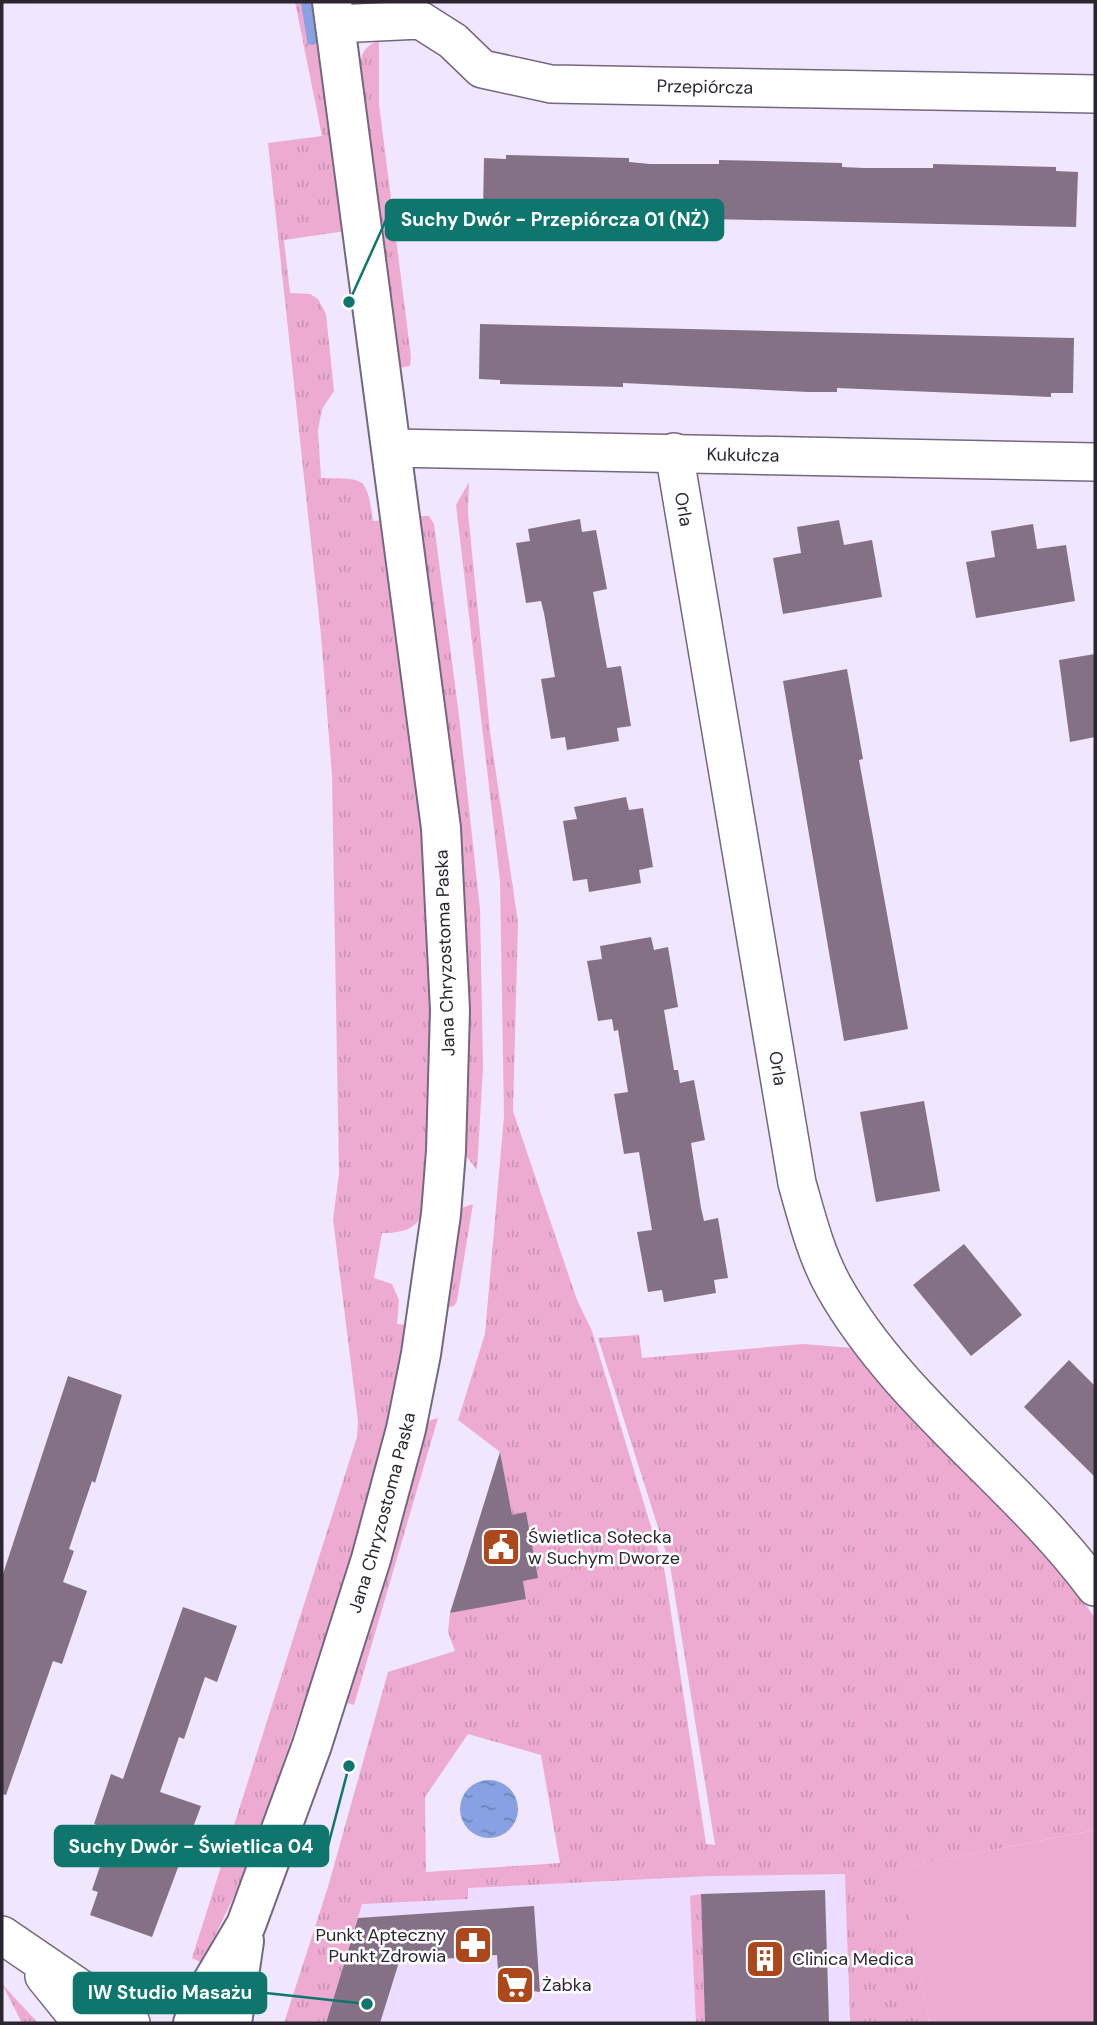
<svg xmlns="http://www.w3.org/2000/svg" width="1097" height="2025" viewBox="0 0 1097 2025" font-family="'DM Sans',sans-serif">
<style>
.built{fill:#ecdcff}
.grass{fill:url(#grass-tufts);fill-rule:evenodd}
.pitch{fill:#eeabd1}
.water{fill:url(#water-ripples)}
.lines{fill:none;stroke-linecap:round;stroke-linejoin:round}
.stream{stroke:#88a1e2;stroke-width:10}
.building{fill:#857185}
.street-casing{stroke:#736880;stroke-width:40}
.secondary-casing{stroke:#736880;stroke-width:42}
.street{stroke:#fff;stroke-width:37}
.secondary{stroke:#fff;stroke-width:38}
.labels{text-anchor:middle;stroke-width:5;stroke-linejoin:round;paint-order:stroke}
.street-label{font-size:18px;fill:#2a252f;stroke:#fff}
.poi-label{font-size:18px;fill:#2a252f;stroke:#fff;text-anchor:start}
.leader{fill:none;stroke:#0f766e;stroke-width:2.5}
.callout-dot{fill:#0f766e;stroke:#fff;stroke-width:2.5}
.callout{fill:#0f766e;stroke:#0f766e;stroke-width:2.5}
.callout-label{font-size:19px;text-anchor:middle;font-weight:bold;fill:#fff}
</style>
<defs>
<pattern id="grass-tufts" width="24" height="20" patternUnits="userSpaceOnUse" patternTransform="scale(1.75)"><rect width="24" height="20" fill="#eeabd1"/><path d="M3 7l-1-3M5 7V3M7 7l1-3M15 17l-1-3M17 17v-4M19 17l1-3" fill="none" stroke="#cc93b4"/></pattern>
<pattern id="water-ripples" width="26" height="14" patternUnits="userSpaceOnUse" patternTransform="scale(1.75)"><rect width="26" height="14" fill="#88a1e2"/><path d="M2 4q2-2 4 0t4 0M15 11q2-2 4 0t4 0" fill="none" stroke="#6f83b8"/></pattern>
</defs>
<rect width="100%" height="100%" fill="#f0e6fd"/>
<path class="built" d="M526 1874H846L849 2023H284L328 1887Z"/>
<path class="grass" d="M295 2H315L346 231 284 240 290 293 310 294 318 299 326 314 334 391 322 409 318 430 321 478C364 479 367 475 373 521L384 520 423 823 432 1025 425 1206C419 1229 404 1233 382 1233L374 1278 392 1284 399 1300 397 1324 407 1325 383 1446 347 1577 245 1873 202 1963 192 1958 357 1437 358 1421 333 1219 339 1174 332 776 321 635 268 143 322 136Z
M379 41V104L411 357 410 366 398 368 360 73C360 58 362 46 379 41Z
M469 482 468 513 490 732 518 923 513 1111 577 1300 592 1331 665 1573 706 1844 715 1845 670 1565 598 1338 639 1335 642 1358 803 1344 853 1348 1054 1560 1095 1618V1830L901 1868 929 2023H850L845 1874 710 1876 468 1888V1899L362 1904 326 2023H284L328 1887 388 1672 455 1651 448 1632 450 1613 526 1598 500 1452 458 1420 485 1334 504 1116 500 880 456 505ZM468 1734 541 1755 560 1863 426 1872 425 1797Z
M417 516H429L434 524 459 716 480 909 483 1067 477 1170 463 1152Z
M473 1204 457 1301 454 1306 445 1308 457 1217 462 1208Z
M438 1418 354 1705 344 1702 423 1428 428 1421Z
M701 1894 705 2023H696L690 1896Z
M2 1984 38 2023H22Z"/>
<path class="pitch" d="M1095 1830V2023H929L900 1868Z"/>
<path class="water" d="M460 1809a29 29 0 1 1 58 0a29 29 0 1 1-58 0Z"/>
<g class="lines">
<path class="stream" d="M306 2 312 40"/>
</g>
<path class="building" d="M506 155 629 158V162L650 164H719V160L842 163V167L864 168H933V164L1056 167V171L1078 172 1076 227 483 214 484 158 506 159Z
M480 324 1074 338 1073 393H1051V397L837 388V392H808L623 383V387L500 384V380L479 379Z
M580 519 582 532 596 530 607 589 593 592 600 631 607 668 621 666 631 726 617 728 619 741 567 750 565 737 551 739 541 679 555 677 544 613 541 601 526 603 516 543 530 541 528 529Z
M839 520 844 545 872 540 882 597 783 614 773 558 801 553 797 527Z
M1033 524 1037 549 1066 545 1075 601 976 618 966 562 995 557 991 531Z
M1095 654V737L1070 742 1059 660Z
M847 669 863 759 859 760 908 1029 844 1041 783 681Z
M626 797 629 810 643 808 653 867 639 870 641 883 589 892 587 879 573 881 563 821 577 819 574 807Z
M651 937 654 950 668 947 678 1007 664 1010 674 1070H678L680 1083 694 1080 705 1140 691 1143 701 1208 704 1221 718 1218 728 1278 714 1280 716 1293 664 1302 662 1290 648 1292 637 1232 652 1230 639 1152 624 1154 614 1094 628 1092 618 1030 614 1031 612 1019 598 1021 587 961 602 959 600 946Z
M924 1101 940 1191 876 1202 860 1112Z
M964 1244 1022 1315 971 1356 913 1285Z
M1069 1360 1095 1386V1477L1024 1407Z
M68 1376 122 1395 95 1483 92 1481 69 1549 74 1551 63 1582 87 1591 62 1664 53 1661 6 1795 2 1794V1577Z
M500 1452 512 1515 526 1512 538 1578 523 1581 526 1599 450 1613Z
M183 1607 237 1626 217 1682 205 1677 184 1739 179 1737 160 1792 201 1806 152 1937 90 1915 98 1892 92 1890 112 1831 94 1824 111 1774 123 1779Z
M825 1890 829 2023H705L701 1894Z
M534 1906 540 1992 499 1986 497 1955 399 1962 380 2023H326L358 1918Z"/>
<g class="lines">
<g class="street-casing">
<g id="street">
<path id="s1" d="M336 24 420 20 453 41 482 69 551 84 1095 94"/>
<path id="s2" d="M391 448 1095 462"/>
<path id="s3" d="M674 452 797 1183C807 1218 816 1255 834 1287 899 1402 1017 1482 1095 1587"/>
<path d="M2 1935 131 2023"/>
<path d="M44 1976 82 2023"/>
</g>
</g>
<g class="secondary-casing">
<g id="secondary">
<path id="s4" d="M193 2023 207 1991 246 1925 312 1745 371 1559 406 1429 421 1354 441 1214 446 1151 450 1010 441 828 332 2"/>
<path d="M232 2023 244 1941"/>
</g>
</g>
<use href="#street" class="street"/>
<use href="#secondary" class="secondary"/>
</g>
<defs>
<g id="civic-square" transform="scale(2.0125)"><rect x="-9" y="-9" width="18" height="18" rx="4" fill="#ad481c" stroke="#fff"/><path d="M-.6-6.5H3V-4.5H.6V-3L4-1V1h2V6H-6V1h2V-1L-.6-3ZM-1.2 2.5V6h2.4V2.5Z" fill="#fff"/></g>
<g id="pharmacy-square" transform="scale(2.0125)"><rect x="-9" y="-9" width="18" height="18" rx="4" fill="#ad481c" stroke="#fff"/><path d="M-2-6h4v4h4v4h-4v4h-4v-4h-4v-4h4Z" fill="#fff"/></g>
<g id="building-square" transform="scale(2.0125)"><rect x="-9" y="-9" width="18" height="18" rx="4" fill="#ad481c" stroke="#fff"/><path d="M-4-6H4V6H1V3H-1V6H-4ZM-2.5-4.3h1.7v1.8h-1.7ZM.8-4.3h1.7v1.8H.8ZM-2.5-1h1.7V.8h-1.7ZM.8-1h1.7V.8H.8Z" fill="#fff"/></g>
<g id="supermarket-square" transform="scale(2.0125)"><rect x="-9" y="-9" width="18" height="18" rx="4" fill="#ad481c" stroke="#fff"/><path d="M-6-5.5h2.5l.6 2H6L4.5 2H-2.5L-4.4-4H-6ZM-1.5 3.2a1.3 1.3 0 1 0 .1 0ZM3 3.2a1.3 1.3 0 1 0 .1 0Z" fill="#fff"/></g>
</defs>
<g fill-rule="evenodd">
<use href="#civic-square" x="501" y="1547"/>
<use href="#pharmacy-square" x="473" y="1945"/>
<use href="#building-square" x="765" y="1959"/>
<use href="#supermarket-square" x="515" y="1985"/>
</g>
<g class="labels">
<g class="street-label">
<text dy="6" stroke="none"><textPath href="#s1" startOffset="388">Przepiórcza</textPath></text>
<text dy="6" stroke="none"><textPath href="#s2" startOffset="352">Kukułcza</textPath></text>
<text dy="6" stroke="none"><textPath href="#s3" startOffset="58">Orla</textPath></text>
<text transform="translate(445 953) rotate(-92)" y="6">Jana Chryzostoma Paska</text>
<text dy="6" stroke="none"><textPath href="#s3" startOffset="625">Orla</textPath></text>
<text dy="6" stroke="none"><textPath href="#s4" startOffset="546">Jana Chryzostoma Paska</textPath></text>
</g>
<g class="poi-label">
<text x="528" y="1543">Świetlica Sołecka<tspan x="528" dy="21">w Suchym Dworze</tspan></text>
<text x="446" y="1941" text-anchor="end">Punkt Apteczny<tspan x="446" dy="21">Punkt Zdrowia</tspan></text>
<text x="792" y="1965">Clinica Medica</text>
<text x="542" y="1991">Żabka</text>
</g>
</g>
<path class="leader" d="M349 302L386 220M349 1766L328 1846M367 2004L266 1993"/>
<g class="callout-dot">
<circle cx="349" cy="302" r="7"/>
<circle cx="349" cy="1766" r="7"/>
<circle cx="367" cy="2004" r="7"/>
</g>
<g class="callout">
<rect x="386" y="200" width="337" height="40" rx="7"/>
<rect x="55" y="1826" width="273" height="40" rx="7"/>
<rect x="74" y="1973" width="192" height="40" rx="7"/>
</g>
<g class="callout-label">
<text x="555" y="226">Suchy Dwór - Przepiórcza 01 (NŻ)</text>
<text x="191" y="1853">Suchy Dwór - Świetlica 04</text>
<text x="170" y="1999">IW Studio Masażu</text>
</g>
<rect width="1097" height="2025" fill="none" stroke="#2a252f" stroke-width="7"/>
</svg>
